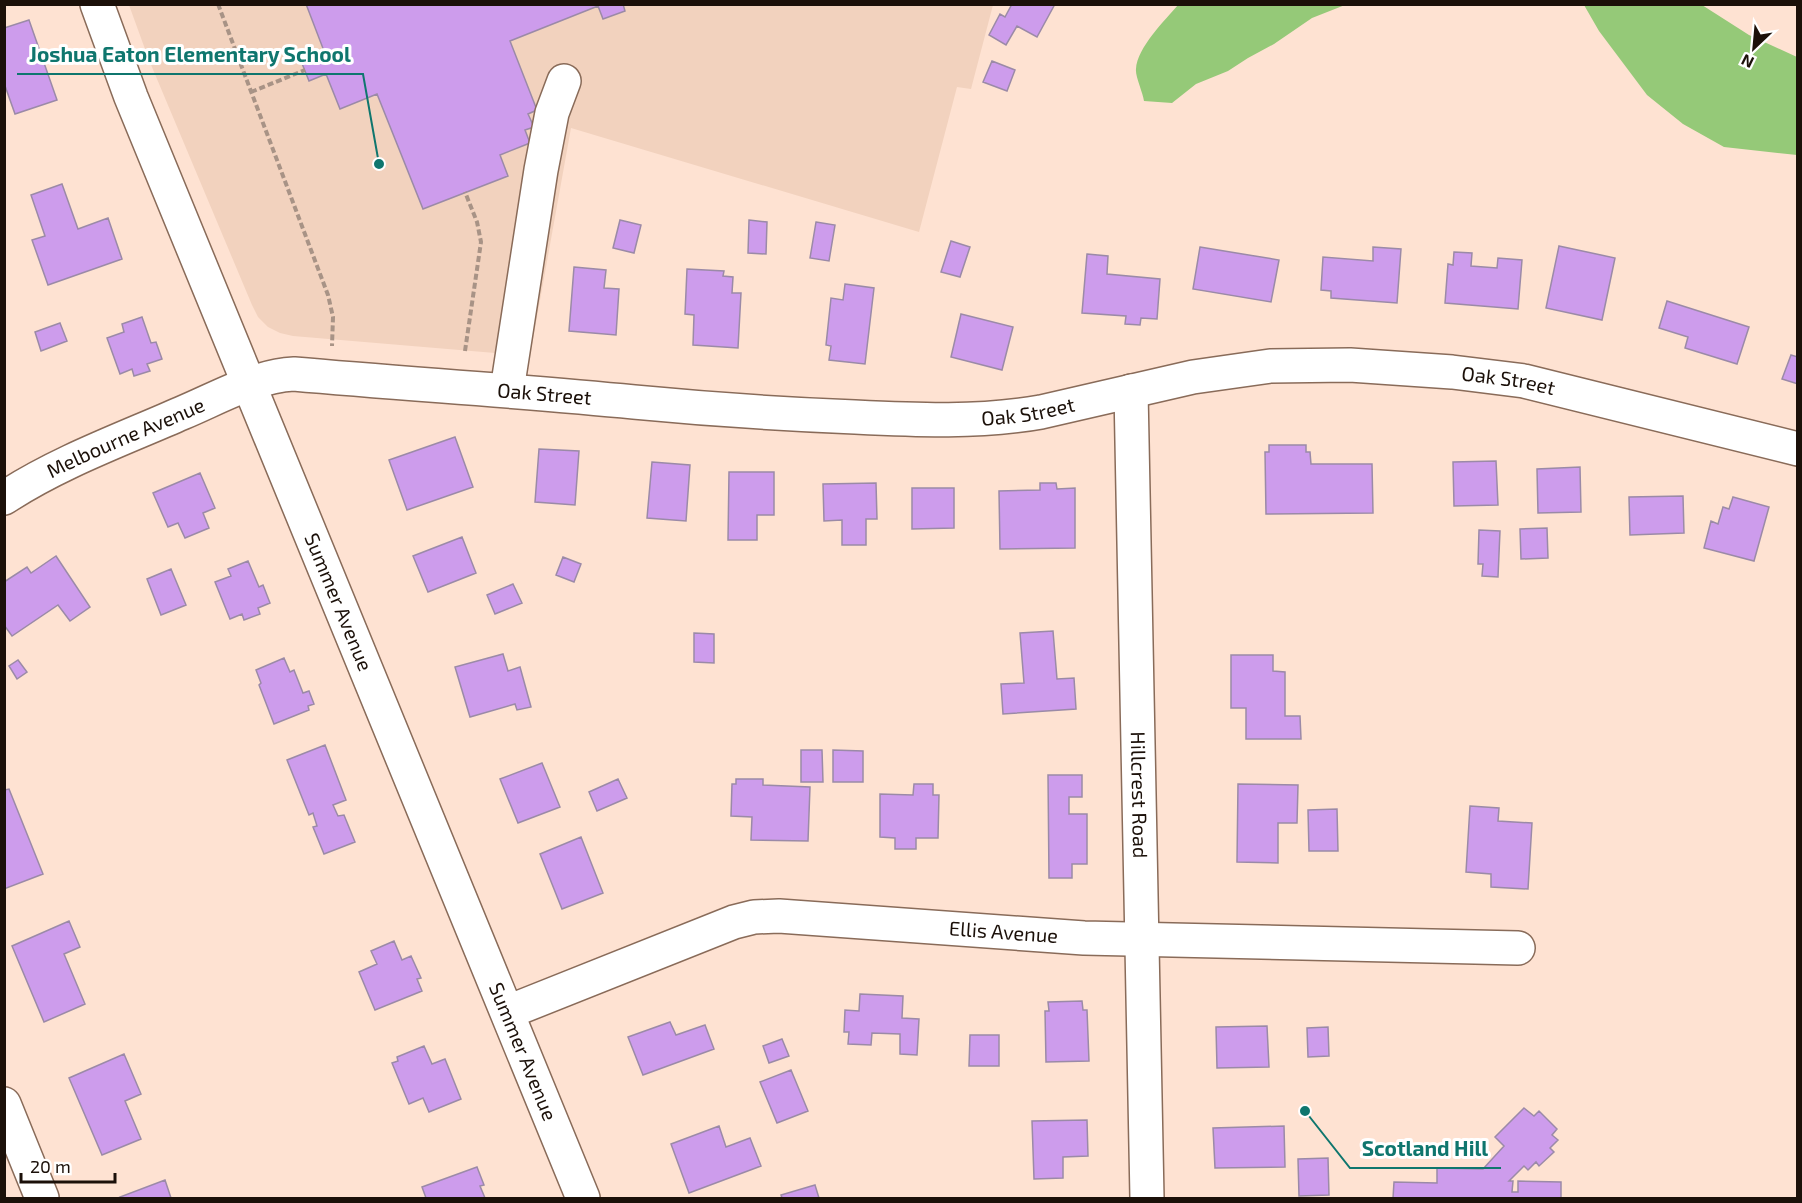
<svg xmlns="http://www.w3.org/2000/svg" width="1802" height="1203" viewBox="0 0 1802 1203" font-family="'Exo 2',sans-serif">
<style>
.built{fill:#f2d2be}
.green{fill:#95c978}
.building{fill:#cd9cec;stroke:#9b8aa7;stroke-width:1.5}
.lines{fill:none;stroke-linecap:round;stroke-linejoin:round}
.minor-casing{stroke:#896b59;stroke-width:36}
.path{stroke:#a89386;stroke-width:4;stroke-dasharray:6 3;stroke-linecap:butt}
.minor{stroke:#fff;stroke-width:33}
.labels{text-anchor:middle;stroke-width:6;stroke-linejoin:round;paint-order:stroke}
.street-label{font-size:20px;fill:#1b1009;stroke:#fff}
.leader{fill:none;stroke:#0f766e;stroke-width:2}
.callout-dot{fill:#0f766e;stroke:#fff;stroke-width:2}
.callout-label{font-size:21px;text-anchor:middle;font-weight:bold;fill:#0f766e;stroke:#fff;stroke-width:6;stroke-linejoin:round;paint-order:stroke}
</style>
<rect width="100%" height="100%" fill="#fee2d2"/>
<path class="built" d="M129 5H993L971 89 957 87 919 232 571 128 530 356 293 336 280 333 268 327 258 317 252 305 149 60Z"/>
<path class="green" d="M1178 5V4L1345 5 1312 18 1274 44 1248 58 1228 71 1196 84 1172 103 1144 101C1143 93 1135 76 1136 69 1137 48 1165 20 1178 5Z
M1584 5H1702L1749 35 1797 57V155L1724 147 1683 124 1647 95 1599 31Z"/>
<path class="building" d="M306 4H623L625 11 603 19 598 6 510 41 537 110 528 114 534 127 525 130 530 143 500 155 508 176 423 209 377 94 340 109 326 74 309 81 301 61 324 51Z
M1012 4H1055L1037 37 1017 26 1006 45 989 35 1000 14 1005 17Z
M29 20 57 100 15 114 4 83V28Z
M992 61 1015 70 1007 91 983 82Z
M62 184 78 229 108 218 122 259 48 285 32 240 45 236 31 195Z
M620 220 641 225 634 253 613 248Z
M749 220 767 222 766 254 748 253Z
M816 222 835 225 829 261 810 258Z
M951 241 970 247 960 277 941 272Z
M1559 246 1615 258 1602 320 1546 308Z
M1200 247 1279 260 1271 302 1193 289Z
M1373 247 1401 249 1397 303 1331 298V291L1321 290 1323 257 1373 261Z
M1454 252 1472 253 1471 266 1497 268 1498 258 1522 260 1518 309 1445 303 1448 264 1453 265Z
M1087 254 1108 256 1107 274 1160 279 1157 319 1141 318 1140 325 1125 324 1126 316 1082 313Z
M574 267 606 270 604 288 619 289 616 335 569 331Z
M687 269 724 271 723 276 733 277 732 293H741L738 348 693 345 694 315 685 314Z
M845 284 874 288 865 364 829 360 831 346 826 345 831 298 843 300Z
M1667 301 1749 327 1737 364 1685 348 1688 337 1659 328Z
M961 314 1013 327 1002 370 951 357Z
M142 317 151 343 156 342 162 359 147 364 150 371 134 376 132 369 120 374 107 338 124 332 122 324Z
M60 323 67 341 41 351 35 332Z
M1791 355 1798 357V384L1782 379Z
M455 437 473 487 407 510 389 460Z
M1269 445H1306V452H1310L1311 464H1372L1373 513 1266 514 1265 452H1269Z
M539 449 579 451 575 505 535 502Z
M1496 461 1498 505 1454 506 1453 462Z
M652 462 690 465 686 521 647 518Z
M1580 467 1581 512 1538 513 1537 469Z
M729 472H774V515H757V540H728Z
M200 473 215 508 203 513 209 528 185 538 178 523 168 527 153 493Z
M876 483 877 519H866V545H842V520L824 521 823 484Z
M1040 483H1056L1057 489 1075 488V548L1000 549 999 491 1040 490Z
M912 488H954V528L912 529Z
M1683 496 1684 533 1630 535 1629 497Z
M1733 497 1769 507 1754 561 1704 548 1711 521 1718 524 1723 507 1729 509Z
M1547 528 1548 558 1521 559 1520 529Z
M1479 530 1500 531 1498 577 1482 576 1483 564H1478Z
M462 537 476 573 428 592 413 556Z
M56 556 90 607 70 621 58 605 12 636 4 625V582L27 567 31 573Z
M563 557 581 564 574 582 556 575Z
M248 561 259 587 263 585 270 603 258 608 260 614 244 620 242 614 230 619 215 582 231 576 228 569Z
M171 569 186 605 161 615 147 579Z
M513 584 522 603 495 614 487 595Z
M1053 631 1057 679 1074 678 1076 709 1003 714 1001 684 1024 683 1020 633Z
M694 633 714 634V663L694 662Z
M503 654 508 671 520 667 531 707 517 710 515 704 470 717 455 667Z
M1231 655H1273V671L1285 672V716H1300L1301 739H1246V708H1231Z
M284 658 290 672 294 670 303 693 309 691 314 704 308 706 309 710 274 724 259 685 261 683 256 670Z
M18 660 27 672 17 679 9 666Z
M325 745 346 800 333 805 338 816 344 815 355 842 324 854 313 827 317 826 313 813 309 815 287 760Z
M801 750H822L823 782H801Z
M833 750 863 751V782H833Z
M542 763 560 807 518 823 500 779Z
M1048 775H1082V797H1069V814H1087V864H1072V878H1049Z
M618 779 627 798 597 811 589 792Z
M736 779H763V785L810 787 808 841 751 840 752 817 731 816 732 784H736Z
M914 784H933V795H939L938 838H916V849H895V838L880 837V794L913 795Z
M1238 784 1298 785 1297 823H1278V863L1237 862Z
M9 789 43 874 4 889V790Z
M1470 806 1499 808 1498 821 1532 823 1528 889 1491 887V874L1466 872Z
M1337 809 1338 851H1309L1308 810Z
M581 837 603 893 562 909 540 854Z
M69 921 80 947 64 954 85 1004 44 1022 12 946Z
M394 941 402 960 411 956 421 978 417 979 422 991 375 1010 359 972 377 964 371 951Z
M860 994 903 996 902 1018 919 1019 917 1055 900 1054V1034L872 1033 871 1045 848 1044 849 1032H844L845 1010 859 1011Z
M1082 1001 1083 1010H1087L1089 1061 1046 1062 1045 1011H1049L1048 1002Z
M670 1022 676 1035 705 1025 714 1049 643 1075 628 1037Z
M1267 1026 1269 1067 1217 1068 1216 1027Z
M1328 1027 1329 1056 1308 1057 1307 1028Z
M970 1035H999V1066H969Z
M782 1039 789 1056 769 1063 763 1046Z
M424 1046 432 1064 445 1059 461 1099 429 1112 423 1098 409 1104 392 1063 398 1061 397 1057Z
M124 1054 141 1094 125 1101 141 1139 102 1155 69 1078Z
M791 1070 808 1111 777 1123 760 1082Z
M1524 1108 1534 1116 1539 1111 1557 1129 1552 1135 1558 1140 1550 1148 1554 1152 1539 1166 1536 1162 1528 1170 1524 1166 1509 1181H1513L1512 1192H1518V1181L1561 1182V1198H1393L1394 1182 1437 1183V1168L1483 1169 1504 1146 1495 1137Z
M1087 1120 1088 1156 1063 1157V1178L1034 1179 1032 1121Z
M719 1126 726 1147 750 1138 761 1166 689 1193 671 1144Z
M1284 1126 1285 1167 1215 1168 1213 1128Z
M1328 1158 1329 1195 1299 1196 1298 1159Z
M477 1167 484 1185 480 1186 485 1198H426L422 1187Z
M165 1180 171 1198H121L120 1197Z
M815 1185 819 1198H782L781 1195Z"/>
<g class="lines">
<g class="minor-casing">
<g id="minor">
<path id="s1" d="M97 4 131 97 583 1198"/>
<path d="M507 390 541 170 552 113 564 81"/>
<path id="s2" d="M1131 391 1147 1198"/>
<path id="s3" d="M4 498C59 462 123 439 182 413 218 398 255 376 294 374 407 384 521 391 634 402 707 409 781 414 855 417 917 420 980 423 1041 412L1193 377 1270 366 1350 365 1452 372 1524 381 1798 449"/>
<path id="s4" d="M508 1012 734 922 754 917 779 916 1084 938 1518 948"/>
<path d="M4 1104 42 1198"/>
</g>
</g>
<path class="path" d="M218 4 328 295 333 317 332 346
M251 92 305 70
M465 351 481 242 477 222 465 192"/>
<use href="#minor" class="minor"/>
</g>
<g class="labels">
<g class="street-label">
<text dy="7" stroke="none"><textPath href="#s3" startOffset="1539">Oak Street</textPath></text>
<text dy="7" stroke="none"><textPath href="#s3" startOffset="568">Oak Street</textPath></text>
<text dy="7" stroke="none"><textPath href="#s3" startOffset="1053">Oak Street</textPath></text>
<text dy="7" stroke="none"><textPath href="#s3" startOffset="136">Melbourne Avenue</textPath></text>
<text dy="7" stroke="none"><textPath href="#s1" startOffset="645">Summer Avenue</textPath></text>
<text dy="7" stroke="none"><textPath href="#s2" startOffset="404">Hillcrest Road</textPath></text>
<text dy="7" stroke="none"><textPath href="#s4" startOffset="514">Ellis Avenue</textPath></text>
<text dy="7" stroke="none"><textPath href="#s1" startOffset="1131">Summer Avenue</textPath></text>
</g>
</g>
<path class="leader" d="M379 164L363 74H17M1305 1111L1350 1168H1501"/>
<g class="callout-dot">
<circle cx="379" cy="164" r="6"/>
<circle cx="1305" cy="1111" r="6"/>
</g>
<g class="callout-label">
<text x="190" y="62">Joshua Eaton Elementary School</text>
<text x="1425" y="1156">Scotland Hill</text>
</g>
<rect width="1802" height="1203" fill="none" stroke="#1b1009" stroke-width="12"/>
<g transform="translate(1754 48) rotate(206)" stroke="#ffffff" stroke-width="4.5" paint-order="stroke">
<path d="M0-4.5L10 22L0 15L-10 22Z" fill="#1b1009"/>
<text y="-9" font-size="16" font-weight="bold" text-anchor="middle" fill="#1b1009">N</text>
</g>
<path d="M21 1173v9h94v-9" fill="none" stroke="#1b1009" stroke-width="3"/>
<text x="30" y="1173" font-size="18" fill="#1b1009" stroke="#ffffff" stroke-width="4.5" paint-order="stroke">20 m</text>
</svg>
